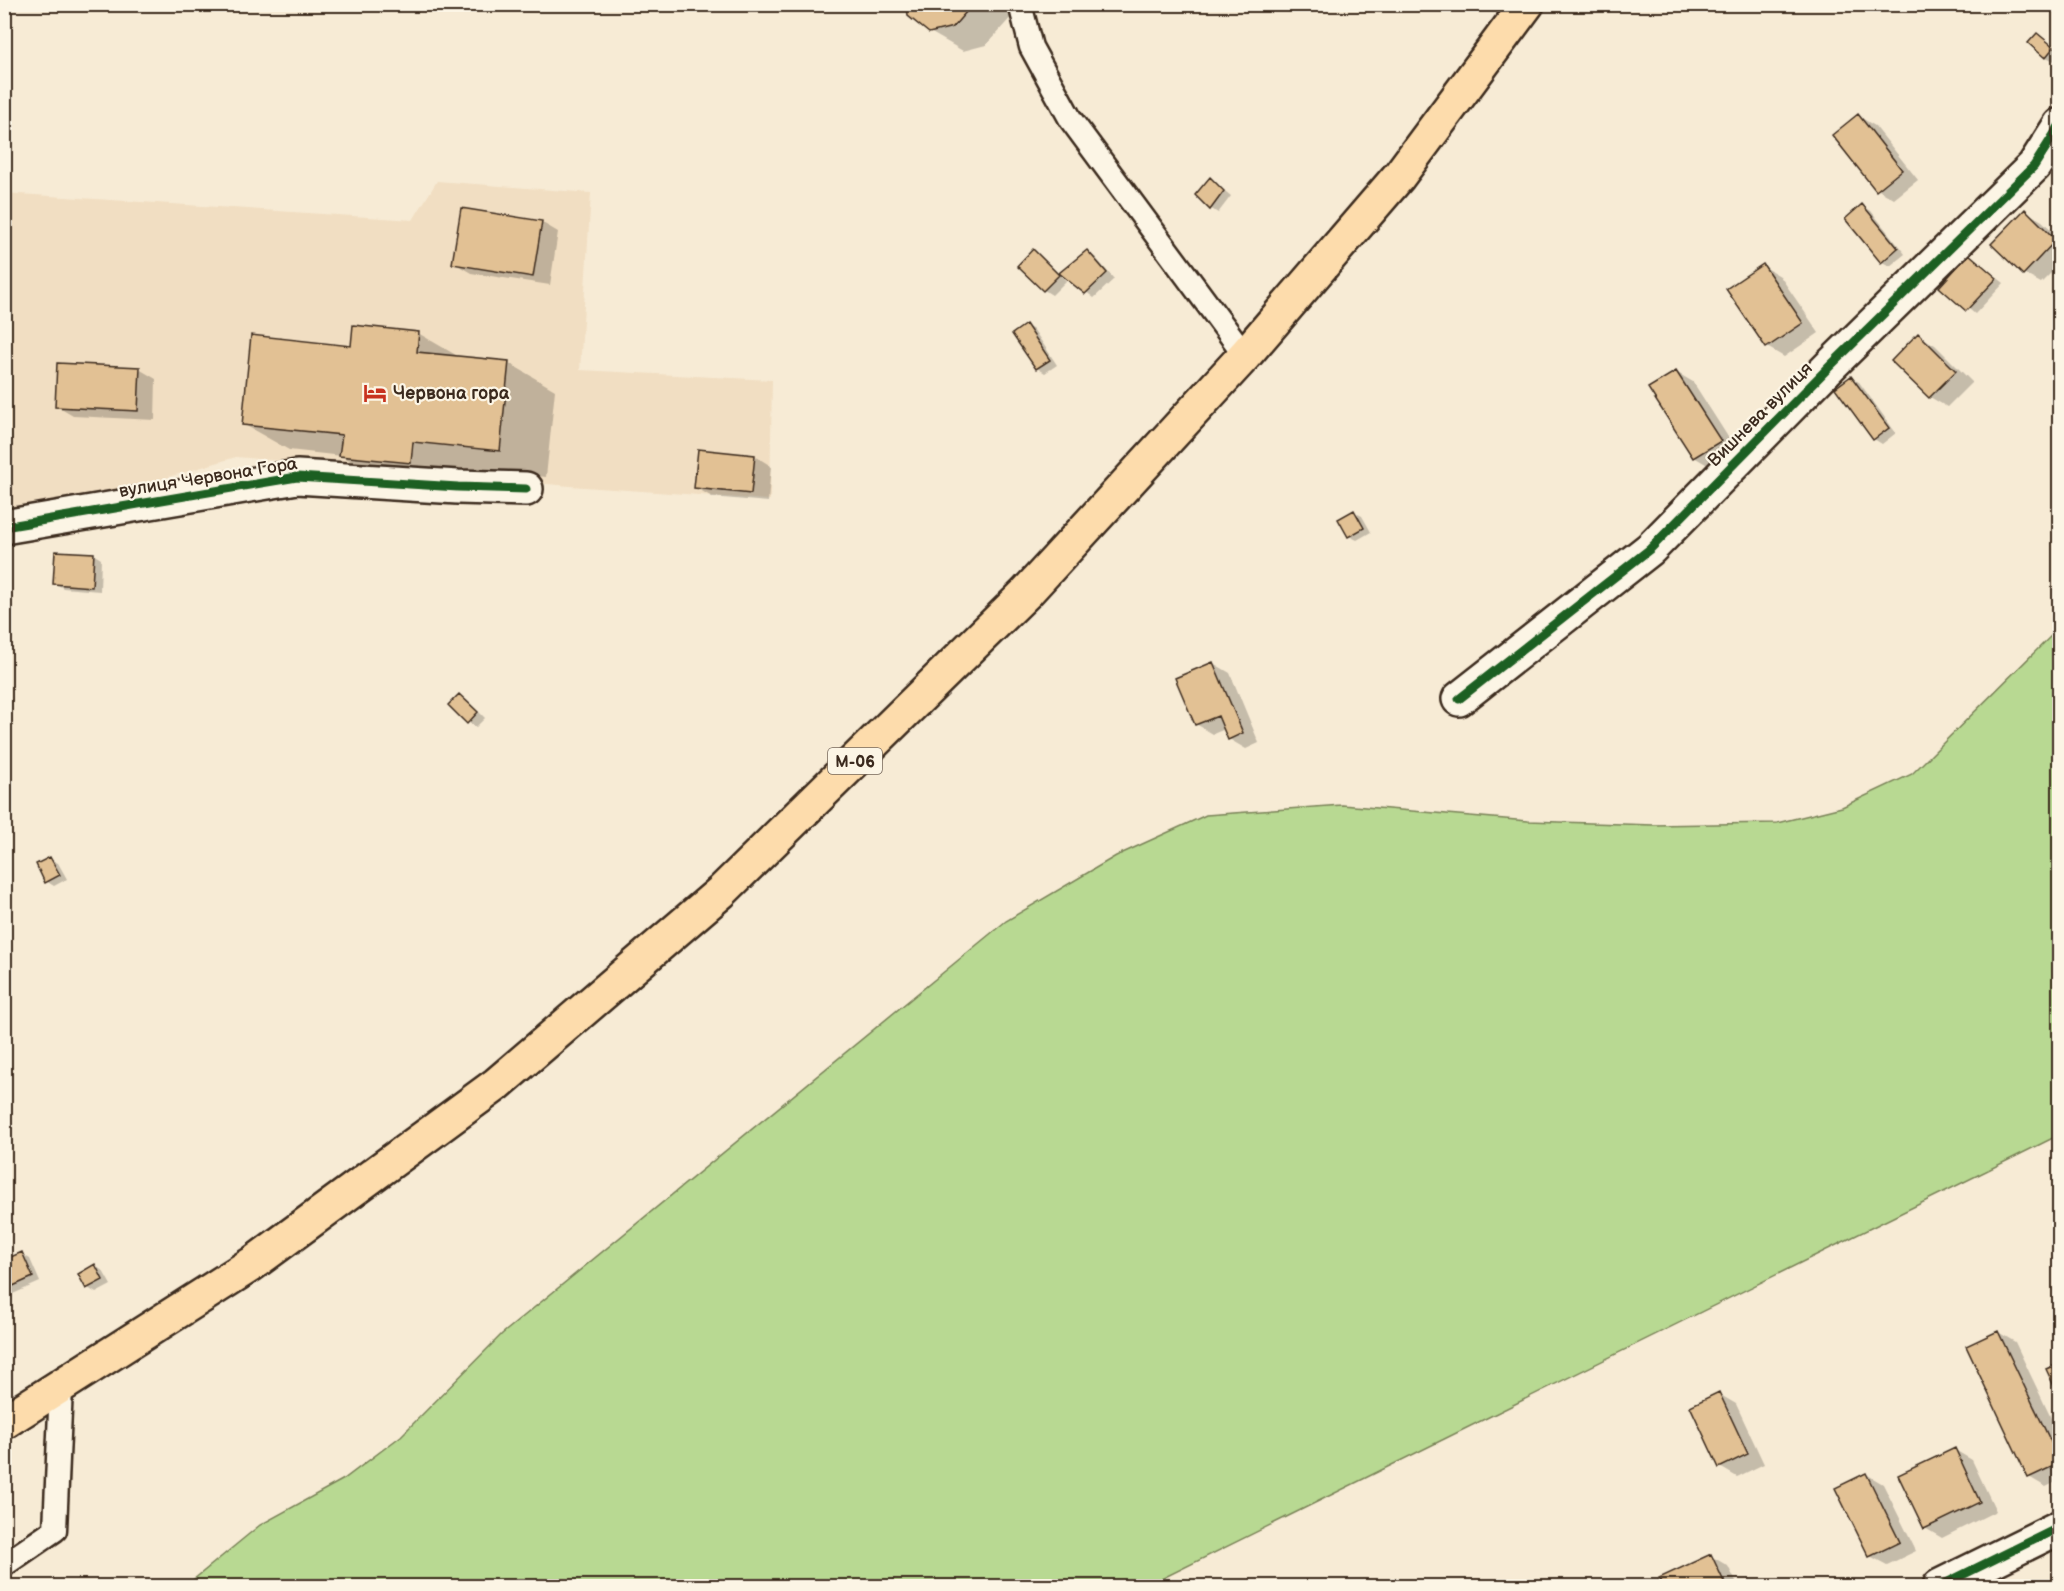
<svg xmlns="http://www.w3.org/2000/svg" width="2064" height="1591" viewBox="0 0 2064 1591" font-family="'Balsamiq Sans',sans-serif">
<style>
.built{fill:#f1dec2}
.green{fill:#b8d992;stroke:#7a8258;stroke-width:1.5}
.shadow{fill:#0003}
.building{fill:#e2c194;stroke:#3b2a1e;stroke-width:1.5}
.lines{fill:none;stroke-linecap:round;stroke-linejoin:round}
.lane-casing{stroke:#3b2a1e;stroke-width:27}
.street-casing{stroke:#3b2a1e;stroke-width:38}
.highway-casing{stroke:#3b2a1e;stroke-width:38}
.lane{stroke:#fcf5e5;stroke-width:22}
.street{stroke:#fcf5e5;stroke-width:33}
.highway{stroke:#fddcac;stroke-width:33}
.cycleway-casing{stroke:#fcf5e5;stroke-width:13}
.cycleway{stroke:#1b5e20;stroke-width:9}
.labels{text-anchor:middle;stroke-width:4.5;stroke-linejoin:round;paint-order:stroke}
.shield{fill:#fcf5e5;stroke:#75675a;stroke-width:1.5}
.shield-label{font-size:16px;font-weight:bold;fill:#3b2a1e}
.poi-label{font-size:18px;font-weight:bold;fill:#3b2a1e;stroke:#fcf5e5;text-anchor:start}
.street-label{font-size:18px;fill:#3b2a1e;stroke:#fcf5e5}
</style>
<rect width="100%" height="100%" fill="#f7ebd5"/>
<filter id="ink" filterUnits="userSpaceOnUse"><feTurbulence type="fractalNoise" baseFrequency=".0167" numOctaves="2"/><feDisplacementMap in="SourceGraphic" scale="12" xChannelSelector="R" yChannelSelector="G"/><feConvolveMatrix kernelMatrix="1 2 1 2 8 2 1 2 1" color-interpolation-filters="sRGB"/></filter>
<g filter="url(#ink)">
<path class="built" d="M437 181 591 193 580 370 772 380 770 500 570 486 236 457 101 497 5 513 4 193 413 220Z"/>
<path class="green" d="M2059 628V1135L1147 1586H190L193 1580 260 1525 344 1479 401 1436 502 1334 1006 921 1116 856 1206 815 1342 805 1528 821 1653 825 1777 823 1842 807 1912 774Z"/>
<path class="shadow" d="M909 4H1023L986 45 963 51 930 32Z
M2038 35 2060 51V55L2054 61 2046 57Z
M1858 116 1875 126 1918 180 1894 199 1877 189Z
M1210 179 1231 196 1218 213 1210 208Z
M1863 206 1871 211 1905 254 1890 266 1882 262Z
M2025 211 2042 221 2060 238V264L2041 283 2024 274Z
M541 222 558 232 550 285 471 273 454 263Z
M1033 251 1041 256 1066 281 1052 295 1044 290Z
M1087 252 1095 257 1114 279 1094 298 1062 273Z
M1969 256 2004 283 1975 314 1942 287Z
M1763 266 1780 276 1819 333 1784 357 1767 347Z
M1026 326 1034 330 1057 365 1045 373 1037 368Z
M418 333 461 358 509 363 555 390 546 477 459 468 457 489 387 482 342 456 289 450 243 424 352 347Z
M1918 335 1935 345 1972 382 1947 407 1930 397 1893 361Z
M139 369 156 379 155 420 73 416 56 406Z
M1676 372 1693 382 1737 451 1711 467 1694 457Z
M1851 378 1859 382 1896 433 1882 444 1874 439Z
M755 456 771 466 768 502 712 497 695 487Z
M1354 512 1362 516 1371 532 1357 540 1349 536Z
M93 554 101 559 100 591 63 588 55 583Z
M1213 663 1230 673 1259 743 1246 749 1229 739 1225 729 1213 734 1196 724Z
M459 696 467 700 485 718 476 727 468 722Z
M50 859 58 863 67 879 54 886 46 881Z
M22 1254 30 1259 40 1282 6 1297 4 1262Z
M95 1266 103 1271 111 1285 96 1293 88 1288 80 1274Z
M1998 1332 2015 1342 2060 1437V1480L2046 1487 2029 1477Z
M1719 1394 1736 1404 1764 1464 1737 1477 1720 1467Z
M1955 1450 1972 1460 1996 1511 1942 1538 1925 1528Z
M1866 1474 1883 1484 1916 1551 1887 1565 1870 1556Z
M1711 1556 1728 1566 1738 1586H1664L1661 1579Z"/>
<path class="building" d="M907 4H973L953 27 929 33 908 16Z
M2037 33 2054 47 2045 58 2028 43Z
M1858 114 1902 170 1876 191 1832 135Z
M1210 177 1224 191 1210 210 1195 195Z
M1862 204 1898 248 1881 263 1845 219Z
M461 208 542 221 533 277 452 264Z
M2025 209 2056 240 2023 275 1991 244Z
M1033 249 1059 275 1043 291 1017 266Z
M1087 250 1107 273 1085 294 1059 273Z
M1969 254 1997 278 1966 311 1939 287Z
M1763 264 1803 323 1766 348 1726 289Z
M1026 324 1050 360 1036 369 1012 334Z
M353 325 419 332 417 352 509 361 500 451 413 442 411 463 339 456 342 435 242 425 251 335 351 346Z
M1918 333 1956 371 1929 398 1891 361Z
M57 363 140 367 138 411 55 407Z
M1676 371 1721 441 1693 458 1648 388Z
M1851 376 1889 428 1873 440 1835 388Z
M698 449 755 455 751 494 694 488Z
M1354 510 1364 528 1348 537 1338 519Z
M55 551 94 553 92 587 53 584Z
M1213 662 1243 733 1228 740 1218 716 1195 725 1175 678Z
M459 694 478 712 467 724 448 705Z
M50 857 60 875 45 883 36 864Z
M22 1252 33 1277 4 1290V1260Z
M95 1264 103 1280 86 1289 78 1274Z
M1998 1331 2060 1461V1463L2028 1478 1966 1346Z
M2060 1363V1399L2046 1369Z
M1719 1392 1748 1454 1719 1468 1690 1406Z
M1955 1448 1980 1502 1924 1529 1898 1475Z
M1866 1473 1900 1542 1869 1557 1835 1488Z
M1711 1554 1726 1586H1663L1659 1578Z"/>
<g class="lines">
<g class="lane-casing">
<path id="lane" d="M1020 4 1031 47 1071 120 1245 355
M4 1565 55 1530 61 1387"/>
</g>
<g class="street-casing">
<path id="street" d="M4 527 297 477 458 487 526 489
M1459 699 1650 549 1830 366 2034 166 2060 125
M1940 1586 2060 1527"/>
</g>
<g class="highway-casing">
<path id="highway" d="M4 1422 252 1264 497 1084 721 892 1026 593 1245 355 1399 176 1527 4"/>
</g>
<use href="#lane" class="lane"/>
<use href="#street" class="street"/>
<use href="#highway" class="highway"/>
<g class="cycleway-casing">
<path id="cycleway" d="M4 527 297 477 458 487 526 489
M1459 699 1650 549 1830 366 2034 166 2060 125
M1940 1586 2060 1527"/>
</g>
<use href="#cycleway" class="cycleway"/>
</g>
</g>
<defs>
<g id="hotel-bare" transform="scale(1.8)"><path d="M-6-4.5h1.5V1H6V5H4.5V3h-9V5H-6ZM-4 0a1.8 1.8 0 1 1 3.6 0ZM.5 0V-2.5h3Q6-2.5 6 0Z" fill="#c8321e" stroke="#fcf5e5" stroke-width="2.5" paint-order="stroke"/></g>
</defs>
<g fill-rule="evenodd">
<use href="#hotel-bare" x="375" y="393"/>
</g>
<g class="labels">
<rect class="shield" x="828" y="748" width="54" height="26" rx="4.5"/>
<g class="shield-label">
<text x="855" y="767">М-06</text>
</g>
<g class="poi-label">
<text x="393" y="399">Червона гора</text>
</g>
<g class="street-label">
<text transform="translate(1760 414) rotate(-45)" y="6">Вишнева вулиця</text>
<text transform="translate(208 477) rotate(-9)" y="6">вулиця Червона Гора</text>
</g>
</g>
<rect width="2064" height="1591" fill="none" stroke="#fcf5e5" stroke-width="24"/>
<rect x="12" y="12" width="2040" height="1567" fill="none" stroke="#3b2a1e" stroke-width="2" filter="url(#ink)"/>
</svg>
